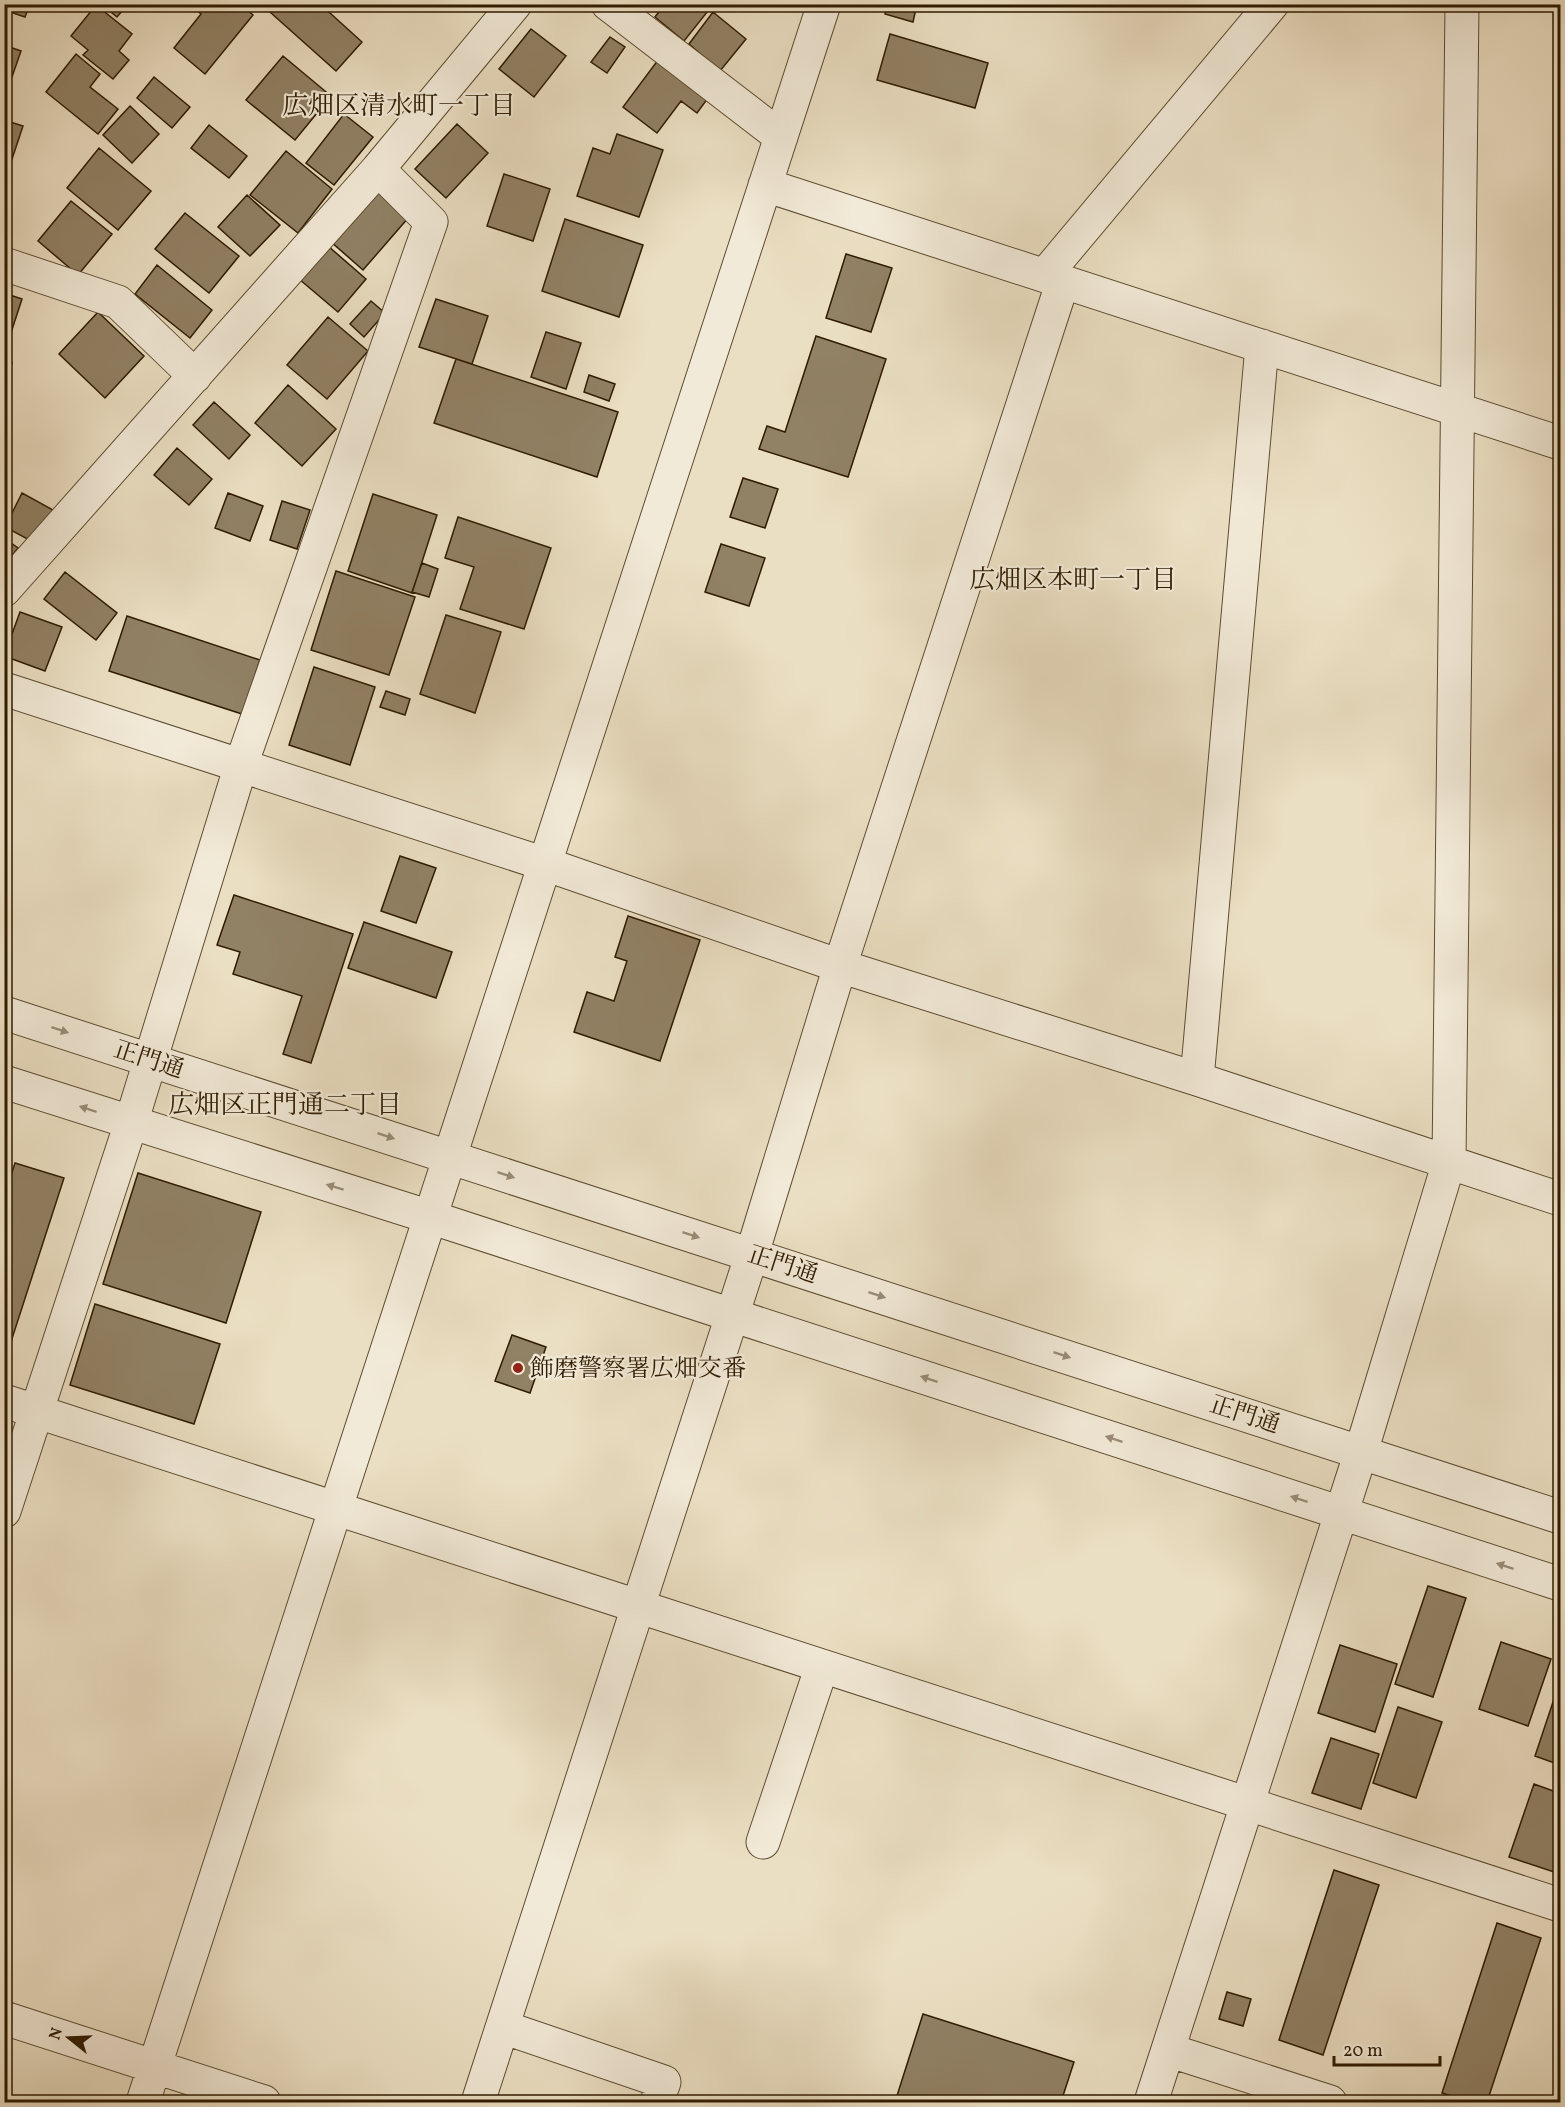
<svg xmlns="http://www.w3.org/2000/svg" width="1565" height="2107" viewBox="0 0 1565 2107" font-family="Vollkorn,'Noto Serif JP',serif">
<style>
.building{fill:#918165;stroke:#2f1b00;stroke-width:1.5}
.lines{fill:none;stroke-linecap:round;stroke-linejoin:round}
.minor-casing{stroke:#5e4c31;stroke-width:35}
.minor{stroke:#f2ead8;stroke-width:33}
.oneway{fill:#9a8d77}
.poi-dot{fill:#8f2418;stroke:#f2ead8;stroke-width:2}
.labels{text-anchor:middle;stroke-width:4.5;stroke-linejoin:round;paint-order:stroke}
.street-label{font-size:24px;fill:#2f1b00;stroke:#f2ead8}
.poi-label{font-size:24px;fill:#2f1b00;stroke:#f2ead8;text-anchor:start}
.neighbourhood-label{font-size:26px;fill:#2f1b00;stroke:#f2ead8}
</style>
<rect width="100%" height="100%" fill="#ebdfc3"/>
<filter id="stains"><feTurbulence type="fractalNoise" baseFrequency=".00333" numOctaves="4"/><feColorMatrix values="0 0 0 0 .2 0 0 0 0 .09 0 0 0 0 .02 0 0 0 .5 -.17"/></filter>
<radialGradient id="worn" r=".72"><stop offset=".6" stop-color="#630" stop-opacity="0"/><stop offset="1" stop-color="#630" stop-opacity=".3"/></radialGradient>
<path class="building" d="M4 4H30L25 17 4 10Z
M101 4H128L117 17Z
M241 4 253 15 205 74 174 48 201 14 190 4Z
M261 4H320L362 42 336 71Z
M665 4H699L708 11 684 41 655 17Z
M887 4H917L913 22 885 14Z
M96 5 132 34 119 51 129 60 113 79 83 55 88 50 71 36Z
M713 12 746 39 720 71 689 44Z
M531 29 566 56 534 97 499 69Z
M890 34 988 63 975 108 877 80Z
M610 37 625 47 607 73 591 62Z
M4 45 21 51 4 100Z
M76 54 100 74 90 87 118 109 98 134 46 92Z
M283 56 331 96 295 140 246 100Z
M661 56 711 94 697 113 681 101 657 133 623 107Z
M154 77 190 107 172 128 137 98Z
M130 106 159 134 132 163 103 135Z
M344 114 373 137 334 185 306 163Z
M4 120 23 126 8 171 4 170Z
M457 124 488 153 446 198 415 169Z
M209 125 247 156 229 178 191 148Z
M617 134 663 150 639 217 577 196 593 148 610 154Z
M99 148 151 191 118 230 67 188Z
M286 151 332 189 298 233 250 195Z
M504 174 550 189 533 241 487 226Z
M376 188 409 217 363 270 330 241Z
M247 195 280 225 250 256 218 227Z
M71 201 112 234 78 275 38 241Z
M185 213 239 256 209 293 155 249Z
M565 219 643 245 619 317 542 291Z
M328 246 366 279 338 312 299 279Z
M846 254 892 268 871 332 826 318Z
M157 265 212 310 190 338 135 294Z
M4 293 22 299 7 345H4Z
M436 299 488 316 472 364 419 347Z
M371 301 385 313 364 337 350 324Z
M98 312 144 356 105 398 59 354Z
M328 317 368 351 327 399 287 365Z
M546 332 581 343 566 389 531 377Z
M816 336 886 359 848 477 759 449 767 426 785 432Z
M456 359 618 412 597 477 434 423Z
M4 361 12 363 4 386Z
M589 375 615 384 609 401 584 392Z
M288 385 336 429 302 466 255 423Z
M214 402 250 435 229 459 193 425Z
M177 448 212 479 189 505 154 475Z
M743 478 778 489 765 528 730 517Z
M22 493 53 510 35 543 5 527Z
M228 493 263 506 250 541 215 528Z
M373 494 437 515 412 593 348 571Z
M282 501 310 510 297 549 270 540Z
M458 517 551 548 524 629 460 609 474 567 445 558Z
M4 538 18 548 4 566Z
M721 544 765 558 749 606 705 592Z
M422 563 438 569 429 597 412 592Z
M336 571 415 597 389 675 311 650Z
M65 572 117 613 96 640 44 599Z
M20 612 62 627 45 671 4 656Z
M446 615 501 632 475 713 420 694Z
M127 616 260 660 242 714 109 671Z
M314 667 375 687 350 765 289 745Z
M386 691 410 699 405 715 380 707Z
M400 856 436 868 416 923 381 911Z
M234 895 353 934 311 1063 283 1054 302 996 233 974 240 952 217 945Z
M628 916 700 940 660 1061 574 1032 587 992 614 1001 627 961 615 957Z
M364 922 452 952 436 998 348 968Z
M15 1163 64 1178 7 1354 4 1353V1197Z
M138 1173 261 1212 226 1323 103 1284Z
M95 1304 220 1344 194 1424 70 1385Z
M512 1335 546 1347 530 1393 495 1381Z
M1428 1586 1466 1598 1433 1697 1395 1684Z
M1501 1642 1551 1659 1528 1726 1479 1709Z
M1340 1645 1397 1664 1375 1732 1318 1713Z
M1560 1681V1765L1535 1756Z
M1398 1707 1442 1722 1416 1798 1373 1783Z
M1331 1738 1379 1754 1361 1809 1312 1793Z
M1560 1780V1874L1509 1857 1534 1784 1556 1792Z
M1334 1870 1379 1885 1323 2055 1279 2040Z
M1497 1923 1541 1938 1487 2102H1471L1442 2093Z
M1227 1992 1251 1999 1243 2026 1219 2019Z
M923 2014 1074 2062 1061 2102H895Z
M1512 2096 1530 2102H1510Z"/>
<g class="lines">
<g class="minor-casing">
<path id="minor" d="M608 4 781 137
M765 185 1560 443
M4 264 118 302 195 376
M1045 275 1272 4
M4 590 378 169 515 4
M4 689 545 864 840 966 1197 1079 1560 1199
M4 1013 1560 1517
M1197 1079 1262 346
M4 1082 430 1217 1560 1584
M4 1401 1560 1905
M4 1511 131 1123 241 765 431 222 378 169
M763 1842 822 1666
M4 2018 264 2102
M503 2027 664 2082 657 2102
M1168 2050 1330 2102
M143 2102 824 4
M478 2102 752 1254 840 966 1063 281
M1151 2102 1361 1452 1449 1162 1462 4"/>
</g>
<use href="#minor" class="minor"/>
</g>
<defs><path id="oneway-solid" d="M-6-.8H1V-3.2L6.5 0L1 3.2V.8H-6Z" transform="scale(1.5)"/></defs>
<g class="oneway">
<use href="#oneway-solid" transform="translate(60 1030) rotate(18)"/>
<use href="#oneway-solid" transform="translate(88 1109) rotate(-162)"/>
<use href="#oneway-solid" transform="translate(386 1136) rotate(18)"/>
<use href="#oneway-solid" transform="translate(506 1175) rotate(18)"/>
<use href="#oneway-solid" transform="translate(335 1187) rotate(-163)"/>
<use href="#oneway-solid" transform="translate(691 1235) rotate(18)"/>
<use href="#oneway-solid" transform="translate(877 1295) rotate(18)"/>
<use href="#oneway-solid" transform="translate(1062 1355) rotate(18)"/>
<use href="#oneway-solid" transform="translate(929 1379) rotate(-162)"/>
<use href="#oneway-solid" transform="translate(1114 1439) rotate(-162)"/>
<use href="#oneway-solid" transform="translate(1299 1499) rotate(-162)"/>
<use href="#oneway-solid" transform="translate(1505 1566) rotate(-162)"/>
</g>
<circle class="poi-dot" cx="518" cy="1368" r="6"/>
<g class="labels">
<g class="street-label">
<text transform="translate(149 1059) rotate(18)" y="8">正門通</text>
<text transform="translate(783 1264) rotate(18)" y="8">正門通</text>
<text transform="translate(1245 1414) rotate(18)" y="8">正門通</text>
</g>
<g class="poi-label">
<text x="530" y="1376">飾磨警察署広畑交番</text>
</g>
<g class="neighbourhood-label">
<text x="399" y="114">広畑区清水町一丁目</text>
<text x="1073" y="588">広畑区本町一丁目</text>
<text x="285" y="1113">広畑区正門通二丁目</text>
</g>
</g>
<rect width="1565" height="2107" fill="none" stroke="#ebdfc3" stroke-width="24"/>
<rect x="6" y="6" width="1553" height="2095" fill="none" stroke="#2f1b00" stroke-width="3"/>
<rect x="12" y="12" width="1541" height="2083" fill="none" stroke="#2f1b00" stroke-width="1.5"/>
<g transform="translate(69 2038) rotate(288)" stroke="#f2ead8" stroke-width="4.5" paint-order="stroke">
<path d="M0-4.5L10 22L0 15L-10 22Z" fill="#2f1b00"/>
<text y="-9" font-size="16" font-weight="bold" text-anchor="middle" fill="#2f1b00">N</text>
</g>
<path d="M1334 2056v9h106v-9" fill="none" stroke="#2f1b00" stroke-width="3"/>
<text x="1343" y="2056" font-size="18" fill="#2f1b00" stroke="#f2ead8" stroke-width="4.5" paint-order="stroke">20 m</text>
<rect width="100%" height="100%" filter="url(#stains)"/>
<rect width="100%" height="100%" fill="url(#worn)"/>
</svg>
